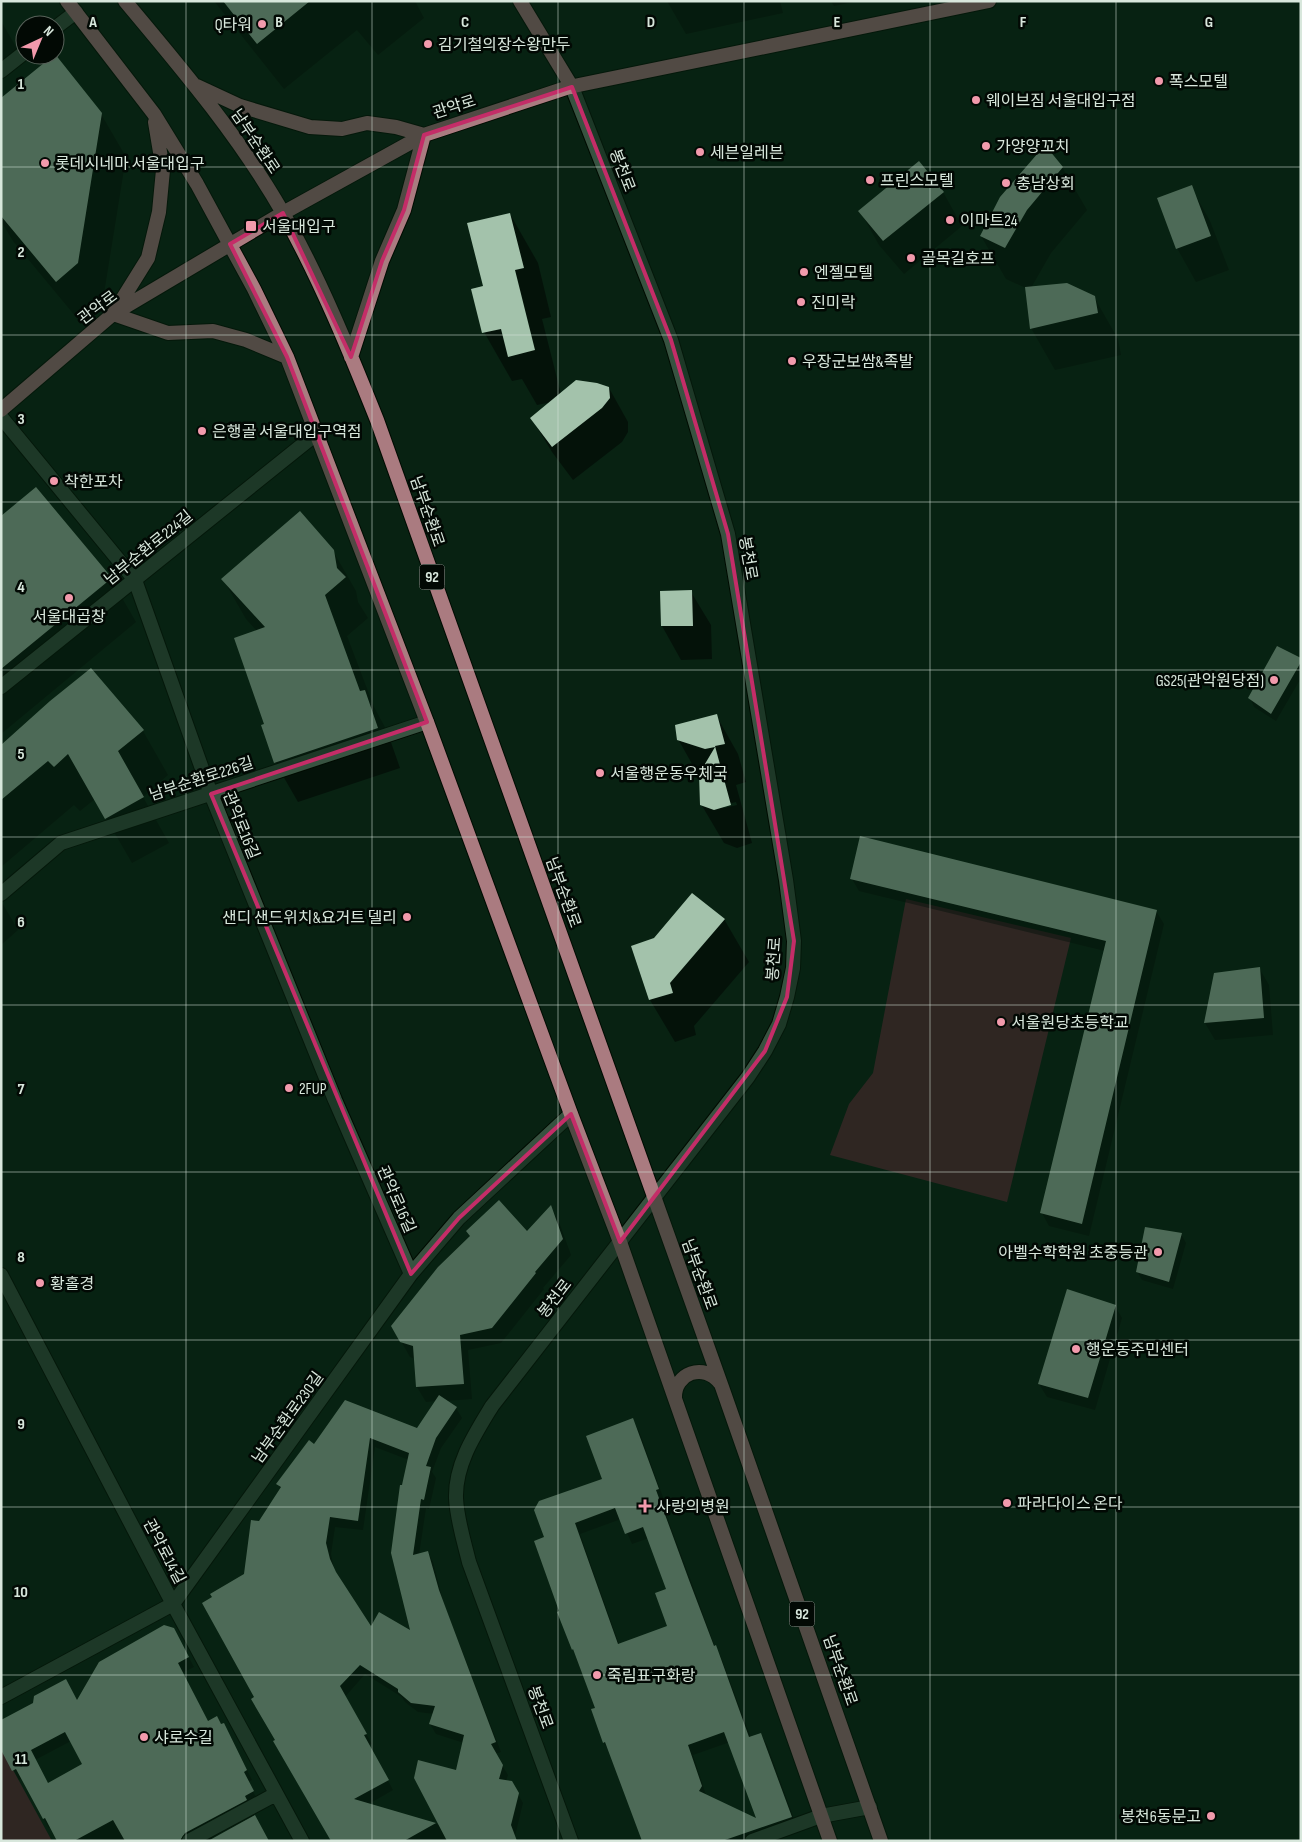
<svg xmlns="http://www.w3.org/2000/svg" width="1302" height="1842" viewBox="0 0 1302 1842" font-family="'Sofia Sans Condensed','Noto Sans KR',sans-serif">
<style>
.green{fill:#602a37}
.shadow{fill:#0007;fill-rule:evenodd}
.building{fill:#a3c2ab;fill-rule:evenodd}
.lines{fill:none;stroke-linecap:round;stroke-linejoin:round}
.minor-casing{stroke:#000b01;stroke-width:16}
.secondary-casing{stroke:#000b01;stroke-width:16}
.primary-casing{stroke:#000b01;stroke-width:16}
.minor{stroke:#385341;stroke-width:14}
.secondary{stroke:#385341;stroke-width:14}
.primary{stroke:#aa7b80;stroke-width:14}
.marked{fill:none;stroke:#c42d68;stroke-width:4;stroke-linejoin:round}
.grid{fill:none;stroke:#d8e7dc;stroke-width:1;stroke-opacity:0.55}
.poi-dot{fill:#f29aac;stroke:#020904;stroke-width:2}
.labels{text-anchor:middle;stroke-width:5;stroke-linejoin:round;paint-order:stroke}
.shield{fill:#020904;stroke:#98a49b;stroke-width:1}
.shield-label{font-size:15px;font-weight:bold;fill:#d8e7dc}
.poi-label{font-size:16px;fill:#d8e7dc;stroke:#020904;text-anchor:start}
.street-label{font-size:16px;fill:#d8e7dc;stroke:#020904}
.grid-label{font-size:16px;text-anchor:middle;font-weight:bold;fill:#d8e7dc;stroke:#020904;stroke-width:5;stroke-linejoin:round;paint-order:stroke}
</style>
<rect width="100%" height="100%" fill="#082212"/>
<path class="green" d="M906 899 1071 938 1007 1202 830 1155 849 1104 873 1073Z
M1 1748 52 1841H1Z"/>
<path class="shadow" d="M214 1H415L424 18 378 55 357 30 284 89Z
M667 1H780L783 13 686 34Z
M831 1H858L834 6Z
M1 21 19 52 1 67Z
M1 99 101 114 126 157 102 306 81 323 13 241 1 221Z
M1062 167 1087 210 1051 253 1031 288 1094 297 1118 339 1121 355 1055 370 1031 328 1026 288 1006 279 981 236Z
M1191 187 1210 221 1229 270 1196 282 1177 248Z
M943 192 962 226 904 274 879 245 860 211Z
M510 214 538 263 551 317 542 319 561 394 609 388 628 422V432L622 442 573 480 552 452 532 419 552 402 537 405 522 379 512 381 484 332V287Z
M1 518 111 579 136 622 1 734Z
M333 551 356 591 358 602 368 618 347 636 374 707 387 731 400 768 298 802 275 762 266 724 257 631 246 619 223 579Z
M691 592 711 625 712 659 681 660 662 626Z
M1301 659V678L1276 721 1254 707 1250 698Z
M716 715 738 754 746 782 736 785 752 843 737 848 724 843 701 804 700 778 678 739ZM736 802 737 805 724 808V805Z
M143 731 168 775 143 797 169 843 132 863 95 799 80 811 74 805 1 867V745Z
M852 879 1156 911 1164 924 1089 1236 1049 1226 1042 1213 1105 951 859 891Z
M1 901 18 930 1 945Z
M724 919 749 962 694 1026 696 1035 675 1042 650 1000Z
M1259 968 1269 985 1273 1035 1215 1040 1205 1023 1215 974Z
M551 1207 559 1222 571 1255 543 1288 544 1289 501 1343 468 1350 472 1399 445 1401 456 1408 462 1418 441 1448 432 1472 436 1478 429 1509 426 1508 419 1555 428 1553 433 1562 443 1601 501 1752 495 1754 508 1775 506 1781 511 1782 523 1803 515 1836 517 1841H332L276 1740 256 1698 245 1575 259 1523 281 1490 278 1484 314 1446 418 1429 436 1401 426 1402 417 1387 415 1359 410 1357 401 1341 527 1233ZM375 1447 409 1460 403 1486 412 1632 371 1629 334 1570 331 1554 335 1527 363 1530ZM365 1674 402 1697 405 1702 418 1712 434 1714 430 1724 436 1734 464 1743 440 1825 367 1805 393 1790 369 1745 372 1744 345 1697Z
M1181 1234 1186 1243 1173 1289 1142 1280 1137 1271Z
M1115 1306 1122 1318 1095 1410 1047 1397 1039 1384Z
M632 1420 639 1431 664 1500 661 1501 695 1592 715 1647 721 1657 751 1738 761 1734 767 1745 797 1827 762 1841H643L610 1752 604 1743 593 1710 596 1709 559 1613 561 1612 546 1538 603 1480ZM621 1519 632 1544 649 1538 668 1589 669 1627 619 1644 580 1534ZM730 1742 758 1820 706 1795 693 1755Z
M179 1639 194 1667 182 1673 208 1722 229 1734 252 1780 248 1782 258 1801 194 1841H58L51 1827 49 1828 22 1778 19 1780 1 1747ZM71 1741 84 1765 48 1784 35 1760Z"/>
<path class="building" d="M223 1H310L257 44Z
M55 54 102 113 78 263 56 282 1 216V98Z
M1045 145 1063 167 1027 210 1005 248 980 236 1000 197Z
M919 161 944 192 883 241 858 211Z
M1192 185 1211 236 1176 249 1157 198Z
M510 213 524 268 515 270 535 350 508 357 501 329 482 333 471 289 483 286 467 223Z
M1067 283 1095 296 1098 313 1030 329 1025 287Z
M576 380 597 383 609 387 610 398 602 408 552 447 530 418Z
M36 487 112 578 1 669V516Z
M300 511 334 550 337 568 346 577 325 595 360 691 365 690 378 728 274 763 261 725 264 724 234 638 265 627 221 579Z
M692 590 693 626H661L660 591Z
M1277 646 1301 658V662L1271 714 1248 698Z
M91 668 144 730 118 751 144 797 105 819 68 754 54 767 48 761 1 800V745L50 701Z
M717 714 725 744 715 746 731 805 714 810 700 805 699 774 715 747 705 749 677 740 675 725Z
M860 836 1157 910 1082 1224 1040 1213 1106 941 850 879Z
M692 893 725 919 670 983 673 993 649 1000 631 946 654 938Z
M1260 967 1264 1018 1204 1023 1214 973Z
M499 1200 527 1231 551 1205 563 1239 535 1272 536 1273 492 1328 460 1335 464 1384 416 1387 413 1346 400 1342 391 1326 438 1267 470 1236 466 1231Z
M1145 1227 1182 1233 1169 1282 1136 1272Z
M1067 1289 1116 1305 1088 1398 1038 1384Z
M439 1395 457 1407 436 1438 426 1466 431 1467 424 1500 421 1499 413 1555 428 1551 439 1590 496 1742 491 1744 503 1765 499 1779 512 1781 519 1793 511 1825 517 1841H447L414 1778 418 1760 456 1770 464 1735 429 1724 435 1706 411 1703 398 1692V1689L360 1665 340 1686 367 1734 364 1735 389 1780 354 1799 436 1823 404 1841H331L273 1741 275 1740 251 1699 254 1697 202 1603 212 1597 210 1594 244 1574 251 1520 259 1521 281 1487 276 1484 309 1440 314 1444 345 1400 417 1428ZM370 1438 409 1453 402 1485H400L391 1553 410 1630 379 1612 371 1626 336 1572 330 1559 326 1543 330 1517 358 1521Z
M633 1418 659 1489 656 1490 689 1580 714 1646 716 1645 749 1737 761 1733 792 1817 722 1841H642L605 1742 603 1743 591 1709 595 1708 573 1649 572 1650 557 1612 559 1611 534 1541 544 1537 534 1510 539 1501 602 1479 586 1436ZM615 1508 625 1534 643 1527 666 1589 655 1593 667 1626 618 1644 575 1523ZM724 1732 756 1818 699 1791 702 1786 688 1745Z
M164 1625 174 1628 189 1657 178 1663 208 1721 217 1716 221 1724 224 1723 247 1770 244 1772 254 1791 245 1796 247 1800 185 1833 180 1841H125L113 1820 74 1841H57L45 1818 43 1819 16 1769 12 1771 1 1750V1720L33 1703 34 1696 66 1679 77 1700 99 1662ZM65 1732 82 1764 48 1783 31 1750Z
M255 1815 269 1841H208Z"/>
<g class="lines">
<g class="minor-casing">
<path id="minor" d="M55 28 76 12
M1 71 25 52
M1 417 135 580 211 794 335 1100 411 1274
M1 687 316 434
M1 894 61 843 427 722
M1 1275 173 1604 302 1841
M1 1697 173 1604 411 1274 459 1218 571 1114
M189 1841 276 1794
M752 1841 821 1816 870 1807"/>
</g>
<g class="secondary-casing">
<path id="secondary" d="M571 1841 469 1562C464 1541 457 1520 456 1498 455 1464 475 1434 492 1406L748 1077 765 1051 779 1024 787 997 793 968 794 941 786 880 728 534 671 340 572 87"/>
</g>
<g class="primary-casing">
<path id="primary" d="M67 1 154 114 197 184 254 289 287 357 427 722 571 1114 620 1242 830 1841
M125 1C182 69 239 136 283 213 320 279 349 350 377 420L722 1387 881 1841
M520 1 572 87
M197 86 240 106 310 127 342 129 367 123 396 127 424 135
M115 311 148 258 159 212 163 170 155 122
M113 314 168 333 213 331 246 340 287 357
M351 357 382 261 404 210 424 135
M1 410 113 314 283 213 424 135 569 87 989 1
M675 1398C674 1373 704 1362 720 1383"/>
</g>
<use href="#minor" class="minor"/>
<use href="#secondary" class="secondary"/>
<use href="#primary" class="primary"/>
</g>
<path d="M0 0H1302V1842H0ZM572 87 671 340 728 534 794 941 787 997 765 1051 620 1242 571 1114 459 1218 411 1274 211 794 427 722 287 357 230 244 283 213 351 357 382 261 404 210 424 135Z" fill="#082212" fill-opacity=".55" fill-rule="evenodd"/>
<path class="marked" d="M572 87 671 340 728 534 794 941 787 997 765 1051 620 1242 571 1114 459 1218 411 1274 211 794 427 722 287 357 230 244 283 213 351 357 382 261 404 210 424 135Z"/>
<path class="grid" d="M186 1V1841M372 1V1841M558 1V1841M744 1V1841M930 1V1841M1116 1V1841M1 167H1301M1 335H1301M1 502H1301M1 670H1301M1 837H1301M1 1005H1301M1 1172H1301M1 1340H1301M1 1507H1301M1 1675H1301"/>
<g class="poi-dot">
<circle cx="262" cy="24" r="5"/>
<circle cx="428" cy="44" r="5"/>
<circle cx="1159" cy="81" r="5"/>
<circle cx="976" cy="100" r="5"/>
<circle cx="986" cy="146" r="5"/>
<circle cx="700" cy="152" r="5"/>
<circle cx="45" cy="163" r="5"/>
<circle cx="870" cy="180" r="5"/>
<circle cx="1006" cy="183" r="5"/>
<circle cx="950" cy="220" r="5"/>
<rect x="245" y="220" width="12" height="12" rx="2.5"/>
<circle cx="911" cy="258" r="5"/>
<circle cx="804" cy="272" r="5"/>
<circle cx="801" cy="302" r="5"/>
<circle cx="792" cy="361" r="5"/>
<circle cx="202" cy="431" r="5"/>
<circle cx="54" cy="481" r="5"/>
<circle cx="69" cy="598" r="5"/>
<circle cx="1274" cy="680" r="5"/>
<circle cx="600" cy="773" r="5"/>
<circle cx="407" cy="917" r="5"/>
<circle cx="1001" cy="1022" r="5"/>
<circle cx="289" cy="1088" r="5"/>
<circle cx="1158" cy="1252" r="5"/>
<circle cx="40" cy="1283" r="5"/>
<circle cx="1076" cy="1349" r="5"/>
<circle cx="1007" cy="1503" r="5"/>
<path d="M642.5 1498.5h5v5h5v5h-5v5h-5v-5h-5v-5h5z"/>
<circle cx="597" cy="1675" r="5"/>
<circle cx="144" cy="1737" r="5"/>
<circle cx="1211" cy="1816" r="5"/>
</g>
<g class="labels">
<g class="shield">
<rect x="419.5" y="564.5" width="25" height="25" rx="4"/>
<rect x="789.5" y="1601.5" width="25" height="25" rx="4"/>
</g>
<g class="shield-label">
<text x="432" y="582">92</text>
<text x="802" y="1619">92</text>
</g>
<g class="poi-label">
<text x="252" y="30" text-anchor="end">Q타워</text>
<text x="438" y="50">김기철의장수왕만두</text>
<text x="1169" y="87">폭스모텔</text>
<text x="986" y="106">웨이브짐 서울대입구점</text>
<text x="996" y="152">가양양꼬치</text>
<text x="710" y="158">세븐일레븐</text>
<text x="55" y="169">롯데시네마 서울대입구</text>
<text x="880" y="186">프린스모텔</text>
<text x="1016" y="189">충남상회</text>
<text x="960" y="226">이마트24</text>
<text x="262" y="232">서울대입구</text>
<text x="921" y="264">골목길호프</text>
<text x="814" y="278">엔젤모텔</text>
<text x="811" y="308">진미락</text>
<text x="802" y="367">우장군보쌈&amp;족발</text>
<text x="212" y="437">은행골 서울대입구역점</text>
<text x="64" y="487">착한포차</text>
<text x="69" y="622" text-anchor="middle">서울대곱창</text>
<text x="1264" y="686" text-anchor="end">GS25(관악원당점)</text>
<text x="610" y="779">서울행운동우체국</text>
<text x="397" y="923" text-anchor="end">샌디 샌드위치&amp;요거트 델리</text>
<text x="1011" y="1028">서울원당초등학교</text>
<text x="299" y="1094">2FUP</text>
<text x="1148" y="1258" text-anchor="end">아벨수학학원 초중등관</text>
<text x="50" y="1289">황홀경</text>
<text x="1086" y="1355">행운동주민센터</text>
<text x="1017" y="1509">파라다이스 온다</text>
<text x="656" y="1512">사랑의병원</text>
<text x="607" y="1681">죽림표구화랑</text>
<text x="154" y="1743">샤로수길</text>
<text x="1201" y="1822" text-anchor="end">봉천6동문고</text>
</g>
<g class="street-label">
<text transform="translate(454 106) rotate(-18)" y="6">관악로</text>
<text transform="translate(256 141) rotate(56)" y="6">남부순환로</text>
<text transform="translate(623 170) rotate(69)" y="6">봉천로</text>
<text transform="translate(97 307) rotate(-37)" y="6">관악로</text>
<text transform="translate(428 511) rotate(71)" y="6">남부순환로</text>
<text transform="translate(148 547) rotate(-39)" y="6">남부순환로224길</text>
<text transform="translate(749 558) rotate(80)" y="6">봉천로</text>
<text transform="translate(201 778) rotate(-18)" y="6">남부순환로226길</text>
<text transform="translate(242 825) rotate(68)" y="6">관악로16길</text>
<text transform="translate(564 892) rotate(70)" y="6">남부순환로</text>
<text transform="translate(773 959) rotate(-86)" y="6">봉천로</text>
<text transform="translate(397 1199) rotate(66)" y="6">관악로16길</text>
<text transform="translate(700 1274) rotate(70)" y="6">남부순환로</text>
<text transform="translate(554 1298) rotate(-52)" y="6">봉천로</text>
<text transform="translate(287 1417) rotate(-54)" y="6">남부순환로230길</text>
<text transform="translate(165 1551) rotate(62)" y="6">관악로14길</text>
<text transform="translate(841 1670) rotate(71)" y="6">남부순환로</text>
<text transform="translate(541 1707) rotate(70)" y="6">봉천로</text>
</g>
</g>
<g class="grid-label">
<text x="93" y="27">A</text>
<text x="279" y="27">B</text>
<text x="465" y="27">C</text>
<text x="651" y="27">D</text>
<text x="837" y="27">E</text>
<text x="1023" y="27">F</text>
<text x="1209" y="27">G</text>
<text x="21" y="89">1</text>
<text x="21" y="257">2</text>
<text x="21" y="424">3</text>
<text x="21" y="592">4</text>
<text x="21" y="759">5</text>
<text x="21" y="927">6</text>
<text x="21" y="1094">7</text>
<text x="21" y="1262">8</text>
<text x="21" y="1429">9</text>
<text x="21" y="1597">10</text>
<text x="21" y="1764">11</text>
</g>
<rect width="1302" height="1842" fill="none" stroke="#d8e7dc" stroke-width="5"/>
<g transform="translate(40 40) rotate(44)"><circle r="24" fill="#020904" stroke="#58625a"/>
<path d="M0-4L9 19L0 12L-9 19Z" fill="#f29aac"/>
<text y="-8" font-size="14" font-weight="bold" text-anchor="middle" fill="#d8e7dc">N</text>
</g>
</svg>
